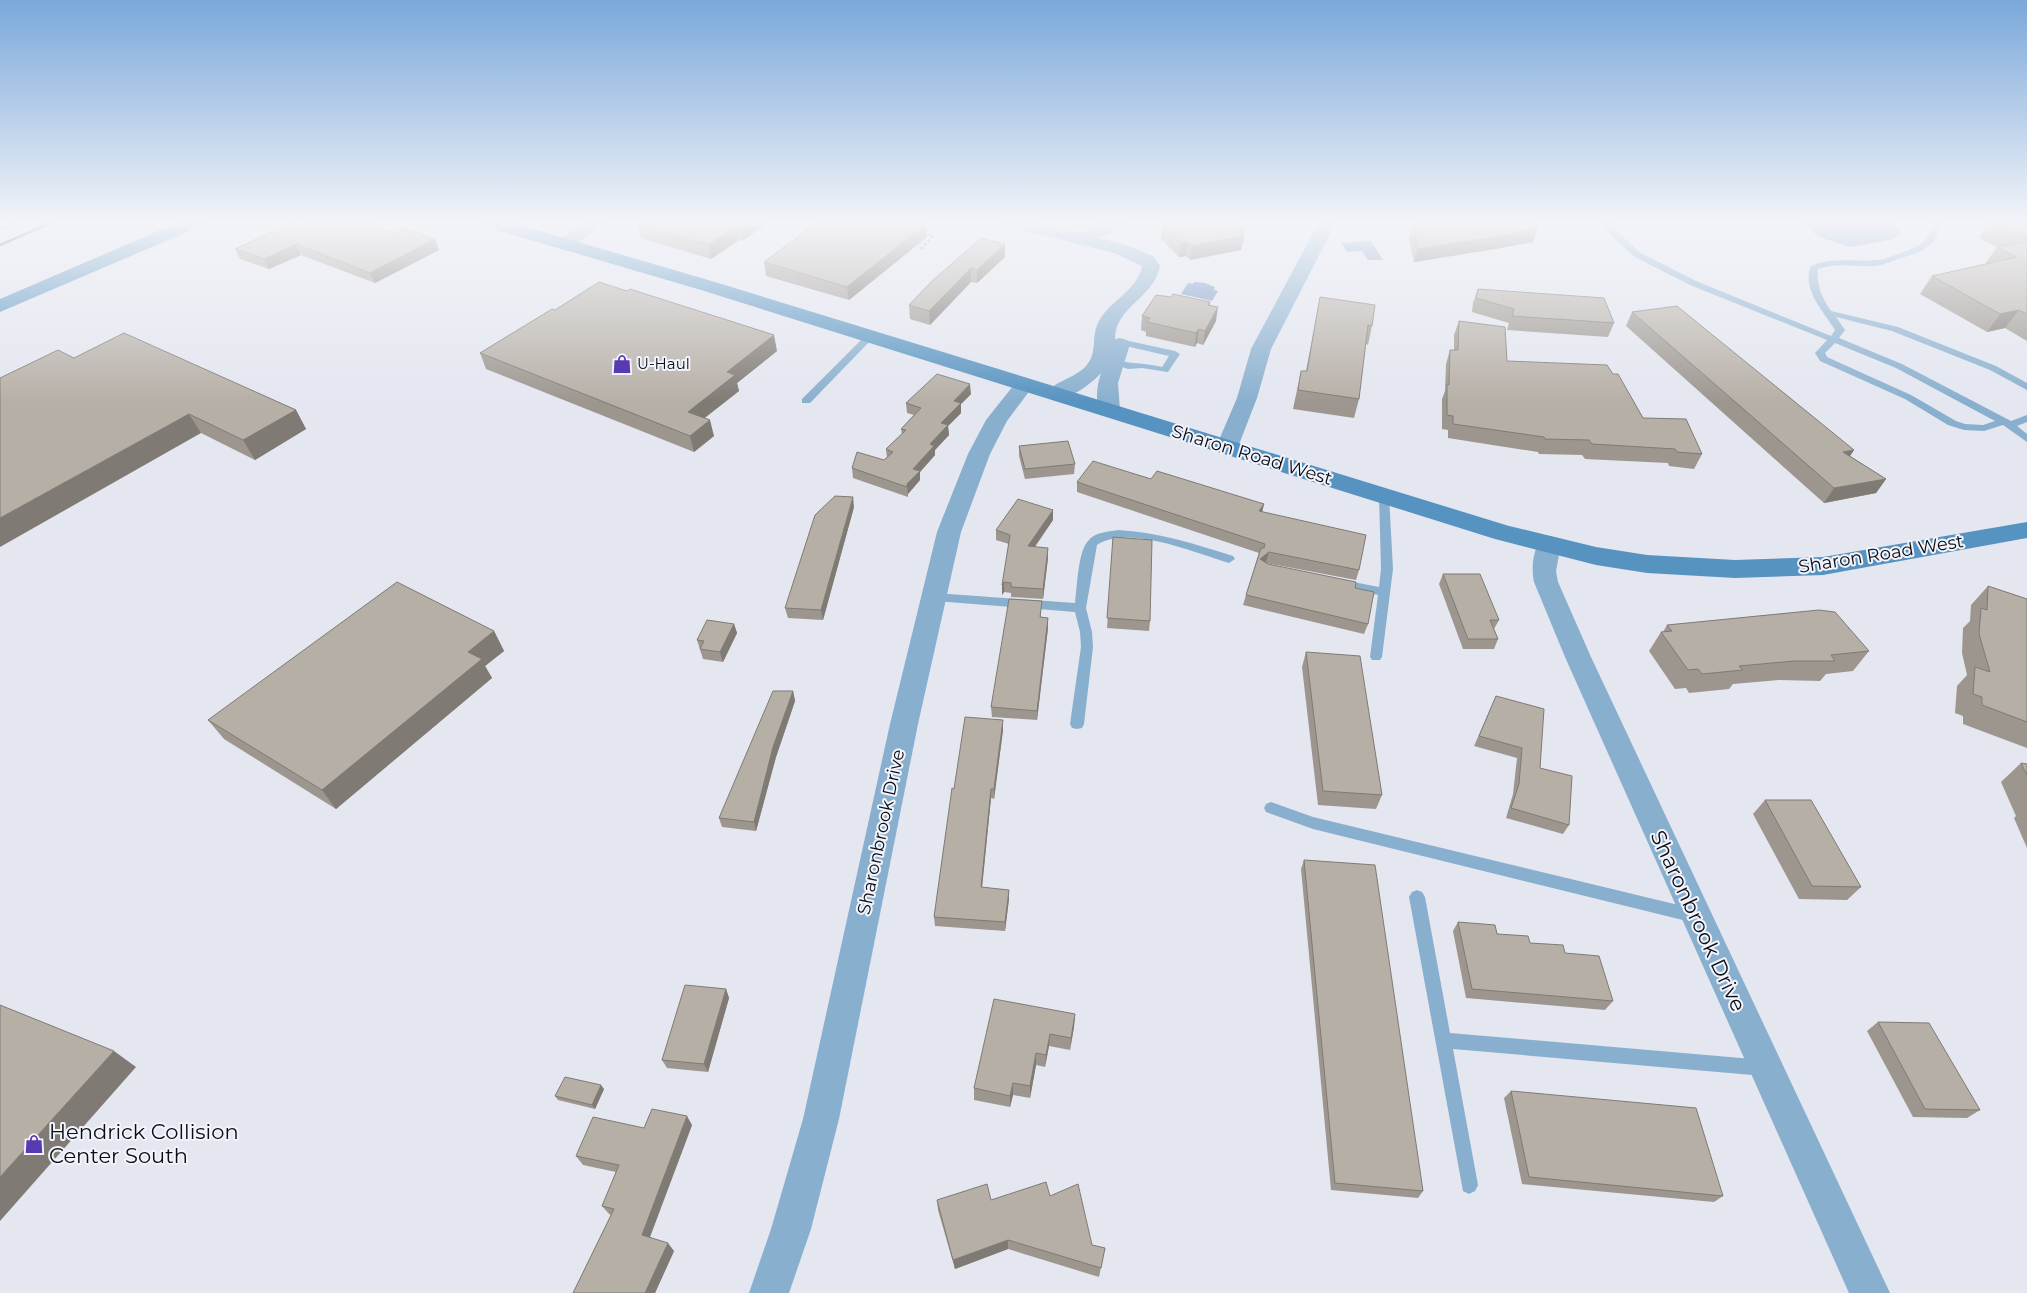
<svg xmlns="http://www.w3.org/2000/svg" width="2027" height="1293" viewBox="0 0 2027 1293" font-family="Montserrat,sans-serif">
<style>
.water{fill:#7697c4}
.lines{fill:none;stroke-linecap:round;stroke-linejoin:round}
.path{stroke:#83848b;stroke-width:2.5;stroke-dasharray:2.5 2.5;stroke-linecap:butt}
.service{fill:#89afce;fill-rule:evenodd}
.minor{fill:#89afce;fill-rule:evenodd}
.secondary{fill:#5793c0;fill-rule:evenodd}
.tram{stroke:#3b3c41;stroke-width:1}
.rail{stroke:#3b3c41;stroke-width:2.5}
.wall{fill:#9d968f}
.shaded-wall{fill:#7f7a74}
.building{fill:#b6afa6;stroke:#7f7a74}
.labels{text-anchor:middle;stroke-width:4;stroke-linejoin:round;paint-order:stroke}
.far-poi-label{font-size:15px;fill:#0c0d10;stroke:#f1f3fd;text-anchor:start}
.street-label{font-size:18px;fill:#0c0d10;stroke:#f1f3fd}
.near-street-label{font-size:21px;fill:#0c0d10;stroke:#f1f3fd}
.near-poi-label{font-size:21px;fill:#0c0d10;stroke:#f1f3fd;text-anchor:start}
</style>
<rect width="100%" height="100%" fill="#e4e6f0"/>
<path class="water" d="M1800 222H1893L1902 232 1894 239 1850 247 1819 237Z
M1371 241 1383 260H1368L1362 251 1347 252 1341 243Z
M1194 282 1205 283 1215 287 1214 290 1218 291 1212 301 1181 294 1188 283 1193 284Z"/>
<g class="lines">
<path class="path" d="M921 249 933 236 923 231"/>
<path class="service" d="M1603 222H1611L1613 227 1639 252 1696 281 1831 336 1835 330C1824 312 1801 289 1811 266 1833 257 1853 262 1876 260 1883 260 1889 257 1895 255 1914 249 1931 244 1932 222H1940C1939 248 1918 253 1898 259 1890 262 1883 265 1875 266 1856 267 1837 262 1818 269 1816 285 1822 298 1831 311L1898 327 1996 366 2027 383V390L1990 370 1892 331 1836 317 1845 330 1839 338 1902 364 2011 421 2027 415V422L2017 426 2027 434V442L2003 425 1984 431 1964 430 1948 425 1905 399 1820 361 1815 353 1827 340 1690 285 1633 256 1606 230ZM1835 343 1896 368 1995 421 1983 425 1965 424 1956 421 1911 395 1827 357 1825 353Z
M869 334 874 337 872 339 810 403H802V399L866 335Z
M1120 339 1175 351 1180 354 1168 372 1142 368 1128 369 1111 363 1116 360C1131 364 1146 363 1162 367L1169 356 1117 344V340Z
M1384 493 1389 496 1393 569 1382 657 1380 660H1372L1370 657 1378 595 1338 587 1332 583 1338 579 1379 587 1381 569 1379 496Z
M1118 530C1158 532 1195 544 1233 556L1235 559 1229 563C1195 553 1128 524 1097 545L1086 608 1092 632 1093 647 1084 724 1082 728 1077 729 1072 728 1070 724 1081 647 1080 632 1075 612 935 601 929 597 935 593 1075 603C1077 588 1078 551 1088 541 1095 532 1107 532 1118 530Z
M1271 802 1313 817 1695 909 1700 911 1703 916 1700 921 1695 923 1313 829 1266 812 1264 808 1266 804Z
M1417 890 1422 892 1425 897 1450 1033 1764 1060 1770 1062 1772 1068 1770 1074 1764 1076 1453 1049 1478 1185 1475 1191 1469 1194 1463 1191 1409 897 1412 892Z"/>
<path class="minor" d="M587 222H607L570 248 564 249 558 248 555 244 558 240Z
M1004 222H1034L1081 234 1102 222H1126L1124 226 1099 238 1126 245 1153 256 1160 266C1154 298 1115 307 1115 339L1120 338 1127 340 1130 344 1118 383 1120 410 1116 414 1109 416 1102 414C1094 403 1097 385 1101 373 1089 386 1066 403 1048 398L1045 394C1053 382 1075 378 1086 366 1098 353 1091 337 1098 323 1109 300 1137 292 1142 266L1114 253 1006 226Z
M1319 222H1336L1271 349 1257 398 1238 447 1235 452 1227 454 1219 452 1216 447 1237 398 1251 349Z
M1024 379 1031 381 1034 385 1007 421 990 454 961 532 918 724 839 1119 811 1229 789 1293H749L771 1229 803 1119 890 724 937 532 968 454 986 420 1017 381Z
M1549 536 1557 538 1561 544 1556 571 1558 582 1591 657 1890 1293H1849L1565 657 1534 582C1531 568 1533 551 1541 538Z"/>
<path class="secondary" d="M179 222H204L201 226 0 312V299Z
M480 222H510L715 282 1509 526 1596 547 1647 555 1735 560 1823 557 2027 522V538L1823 575 1735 578 1647 573 1596 565 1495 539 701 290 483 226Z"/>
<path class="tram" d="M0 229 17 222"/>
<path class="rail" d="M0 245 52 222"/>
</g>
<path class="wall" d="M294 222 297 228 439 250 375 283 301 255 269 269 240 259 235 249Z
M640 222H769L742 241 739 240 711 259 641 238 638 224Z
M1164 222H1237L1243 244H1242L1241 250 1190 260 1186 256 1179 257 1161 239 1162 225H1164Z
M1420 222H1530L1538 228 1533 242 1495 249 1414 262 1409 239 1413 226 1422 224Z
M1989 222H2027V341L2005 328 1987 332 1920 294 1932 276 1985 264 1997 247 1979 238Z
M927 237 849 300 766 276 764 262Z
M1005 244V257L977 283 971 282 930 325 910 319 909 305Z
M1478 289 1614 323 1608 337 1507 330 1509 323 1472 312 1473 303Z
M1171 297 1210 302V305L1216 321 1203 345 1197 343 1195 347 1146 336V332L1141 330 1142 316Z
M1320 297 1372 326 1368 345 1366 344 1359 399 1354 418 1293 409 1301 371H1306Z
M555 310 777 351 737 383 739 391 704 418 714 436 694 452 486 369 480 353Z
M1632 312 1854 450 1850 456 1886 479 1876 493 1824 503 1626 326Z
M1459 321 1507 361 1613 374 1643 418 1702 454 1694 469 1669 466 1668 463 1585 459 1582 455 1539 454 1538 452 1448 438V430L1442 429V399L1445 391 1446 364 1450 350H1454V335Z
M74 358 296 410 306 429 255 460 201 433Z
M971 394 961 404V413L948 426 949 435 935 450V455L920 472V480L908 494V497L853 478 852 468 884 460 887 458 886 449 902 434 901 429 914 415 907 413 906 403Z
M1019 446 1075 464 1074 474 1025 479 1019 456Z
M1151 479 1264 504 1262 512 1359 570 1356 580 1266 563 1268 564 1355 588 1368 624 1364 634 1243 605 1246 595 1259 553 1077 492V482Z
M854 507 823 620 788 618 785 608Z
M1053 520 1035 547 1048 558 1043 599 1011 597V593L1004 592 1002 595V585L1009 544 996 540V530Z
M1113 537 1150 621 1149 631 1107 628Z
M1443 574 1499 620 1494 629 1498 639 1494 649H1463L1439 584Z
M1988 586 2027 599V748L1963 724V716L1955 713 1957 686 1967 675 1962 653 1963 628 1970 621 1971 605Z
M1041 611V617L1048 618V628L1037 720 992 717 991 707Z
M734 624 737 633 723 662 703 659 697 640Z
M1667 625 1869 651 1853 671 1826 674 1820 681 1779 680 1733 684 1729 689 1689 693 1686 688 1675 689 1649 651 1661 632H1663Z
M494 631 504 651 485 666 492 678 336 809 224 739 208 720Z
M1306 652 1382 795 1376 809 1318 805 1302 667Z
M793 691 795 701 776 757 756 831 722 827 719 818Z
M1496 696 1540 768 1569 825 1563 834 1506 818 1513 794 1517 758 1474 746Z
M1003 720V730L994 799 991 798 982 888 1009 890V899L1005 931 935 926 934 917 954 789Z
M2021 763 2027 764V848L2014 818 2016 816 2001 782Z
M1765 800 1861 887 1847 900 1799 899 1753 814Z
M1304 860 1423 1191 1418 1198 1331 1190 1301 869Z
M1458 922 1565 953 1613 1001 1605 1010 1466 998 1453 931Z
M726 989 729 998 708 1072 667 1068 662 1060Z
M1075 1014 1074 1027 1070 1050 1049 1046 1045 1067 1036 1065 1030 1098 1013 1095 1010 1107 974 1100V1088Z
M1878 1022 1980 1110 1967 1118 1913 1117 1867 1031Z
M604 1089 595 1109 558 1100 555 1096Z
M1511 1091 1723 1196 1714 1202 1522 1184 1504 1098Z
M692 1125 650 1237 674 1251 655 1293H573L611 1215 609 1214 602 1206 616 1172 583 1165 576 1156 644 1128Z
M1050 1196 1092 1245 1105 1248 1099 1277 1008 1249 955 1269 938 1210 937 1200H991Z"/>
<path class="shaded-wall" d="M747 222H769L742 241 740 227Z
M926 224 927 237 849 300 847 287Z
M737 226 739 240 711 259 709 245Z
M1538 228 1533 242 1495 249 1414 262 1418 249Z
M1245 230 1243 244H1242L1241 250 1190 260 1192 246 1238 232Z
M435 239 439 250 375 283 370 273Z
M1188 242 1186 256 1179 257 1181 243Z
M296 244 301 255 269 269 264 259Z
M1005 244V257L977 283V270Z
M971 268V282L930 325 929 311Z
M1218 307 1216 321 1203 345 1205 331Z
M2019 310 2005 328 1987 332 2000 314Z
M1199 329 1197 343 1195 347 1196 333Z
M774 335 777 351 737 383 739 391 692 428 688 412 727 372Z
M970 384 971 394 961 404V413L948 426 949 435 935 450V455L920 472V480L908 494V497L907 484 913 469 930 444 954 401Z
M296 410 306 429 255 460 243 440Z
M189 414 201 433 0 547V518Z
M710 420 714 436 694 452 690 436Z
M1854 450 1844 465 1843 452Z
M1886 479 1876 493 1824 503 1834 488Z
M853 497 854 507 823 620 821 610Z
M1264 504 1262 513 1259 511Z
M1053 510V520L1028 556V546Z
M1048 548V558L1043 599V589Z
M1269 552 1266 562 1258 569 1260 559Z
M1004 582V592L1002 595V585Z
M1048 618V628L1037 720V711Z
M734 624 737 633 723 662 720 652Z
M494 631 504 651 485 666 492 678 336 809 322 790 468 652Z
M793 691 795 701 776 757 756 831 754 822 773 747Z
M1003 720V730L994 799V789Z
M991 789V798L981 897V887Z
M1009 890V899L1005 931V922Z
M726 989 729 998 708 1072 704 1064Z
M1075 1014 1074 1027 1070 1050 1071 1038Z
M1050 1034 1049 1046 1045 1067 1046 1055Z
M114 1051 136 1067 0 1221V1177Z
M1036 1053V1065L1030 1098V1086Z
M1013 1083V1095L1010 1107V1096Z
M601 1085 604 1089 595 1109 592 1105Z
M687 1116 692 1125 648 1242 642 1235Z
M1008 1240V1249L955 1269 953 1260Z
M668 1243 674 1251 655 1293H645Z"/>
<path class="building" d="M293 222H294V228H302L310 222H366L396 233 405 228 435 239 370 273 296 244 264 259 235 249Z
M640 222H747L740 227 737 226 709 245 638 224Z
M818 222H922L926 224 847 287 764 262Z
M1167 222H1237L1245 230 1238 232 1243 236 1192 246 1188 242 1181 243 1162 225 1168 224Z
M1433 222H1530L1538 228 1500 236 1418 249 1413 226Z
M1995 222H2027V238Z
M981 238 1005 244 977 270 971 268 929 311 909 305 931 282Z
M2027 241V314L2019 310 2000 314 1932 276 2017 257 1997 247Z
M599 282 627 291 630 289 774 335 727 372 735 375 688 412 710 420 690 436 480 353 552 309 555 310Z
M1478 289 1604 298 1614 323 1512 316 1514 309 1476 298Z
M1173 294 1210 302 1208 305 1218 307 1205 331 1199 329 1196 333 1147 322 1150 318 1142 316 1156 295 1171 297Z
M1320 297 1375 305 1372 326 1368 325 1359 399 1298 390 1301 371H1307Z
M1677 306 1854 450 1843 452 1886 479 1834 488 1632 312Z
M1459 321 1505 327 1507 361 1607 365 1613 374H1618L1643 418 1686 419 1702 454 1677 452 1675 449 1592 444 1589 440 1545 439 1544 437 1453 424V416L1447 415V384L1449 385 1450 350H1458Z
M124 333 296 410 243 440 189 414 0 518V378L58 350 74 358Z
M937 374 970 384 954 401 961 403 941 423 948 425 930 444 934 446 913 469 920 471 907 484V487L852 468 857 452 884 460 893 452 886 449 906 430 901 429 921 408 906 403Z
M1068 441 1075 464 1025 469 1019 446Z
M1093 461 1151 479 1157 471 1264 504 1259 511 1366 535 1359 570 1269 552 1260 559 1268 564 1356 582 1355 588 1374 592 1368 624 1246 595 1261 548H1264L1265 544 1077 482Z
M835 496 853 497 821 610 785 608 815 515Z
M1018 499 1053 510 1028 546 1048 548 1043 589 1011 587V583L1004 582 1002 585 1010 535 996 530Z
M1113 537 1152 540 1150 621 1107 618Z
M1443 574H1480L1499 620H1490L1498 639H1468Z
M397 582 494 631 468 652 482 659 322 790 208 720Z
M1988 586 2027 599V722L1982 705V697L1973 694 1975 667 1990 672 1979 634 1981 608 1987 610Z
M1009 599 1042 601 1040 617 1048 618 1037 711 991 707Z
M1819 610 1835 612 1869 651 1831 655 1835 661H1794L1739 666 1743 670 1702 674 1698 669 1688 670 1661 632 1672 631 1667 625Z
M707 620 734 624 720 652 700 649 704 641 697 640Z
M1306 652 1360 656 1382 795 1323 791Z
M773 691H793L773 747 754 822 719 818Z
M1496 696 1544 709 1540 768 1572 776 1569 825 1511 808 1519 784 1522 748 1479 736Z
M965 717 1003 720 994 789H991L981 887 1009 890 1005 922 934 917 952 788 954 789Z
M2021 763 2027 764V775Z
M1765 800H1811L1861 887 1812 886Z
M1304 860 1375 865 1423 1191 1335 1183Z
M1458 922 1495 925 1497 934 1528 936 1530 943 1563 945 1565 953 1599 956 1613 1001 1472 989Z
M685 985 726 989 704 1064 662 1060Z
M994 999 1075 1014 1071 1038 1050 1034 1046 1055 1036 1053 1030 1086 1013 1083 1010 1096 974 1088Z
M0 1005 114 1051 0 1177Z
M1878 1022 1929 1023 1980 1110 1925 1109Z
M565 1077 601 1085 592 1105 555 1096Z
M1511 1091 1696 1108 1723 1196 1529 1177Z
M652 1109 687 1116 642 1235 668 1243 645 1293H573L614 1209 602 1206 619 1165 576 1156 593 1117 644 1128Z
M1046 1182 1050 1196 1078 1184 1092 1245 1105 1248 1101 1268 1008 1240 953 1260 937 1200 987 1184 991 1200Z"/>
<linearGradient id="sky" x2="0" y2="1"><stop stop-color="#7aa8da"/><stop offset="0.55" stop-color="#f3f4f8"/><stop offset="1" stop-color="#f3f4f8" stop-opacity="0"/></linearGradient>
<rect width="2027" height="403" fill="url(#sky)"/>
<defs>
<g id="shop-bare" transform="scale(1.5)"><path d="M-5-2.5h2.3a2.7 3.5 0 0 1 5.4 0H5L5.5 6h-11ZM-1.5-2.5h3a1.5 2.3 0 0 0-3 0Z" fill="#5739b1" stroke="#f1f3fd" stroke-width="2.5" paint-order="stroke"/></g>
</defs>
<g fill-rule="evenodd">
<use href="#shop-bare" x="622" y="364"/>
<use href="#shop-bare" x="34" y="1144"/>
</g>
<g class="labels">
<g class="far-poi-label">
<text x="637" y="369">U-Haul</text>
</g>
<g class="street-label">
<text transform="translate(1252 455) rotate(17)" y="6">Sharon Road West</text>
<text transform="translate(1881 554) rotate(-9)" y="6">Sharon Road West</text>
<text transform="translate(881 832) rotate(-78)" y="6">Sharonbrook Drive</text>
</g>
<g class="near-street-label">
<text transform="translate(1698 921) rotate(65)" y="7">Sharonbrook Drive</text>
</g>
<g class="near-poi-label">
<text x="49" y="1139">Hendrick Collision<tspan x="49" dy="24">Center South</tspan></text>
</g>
</g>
</svg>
